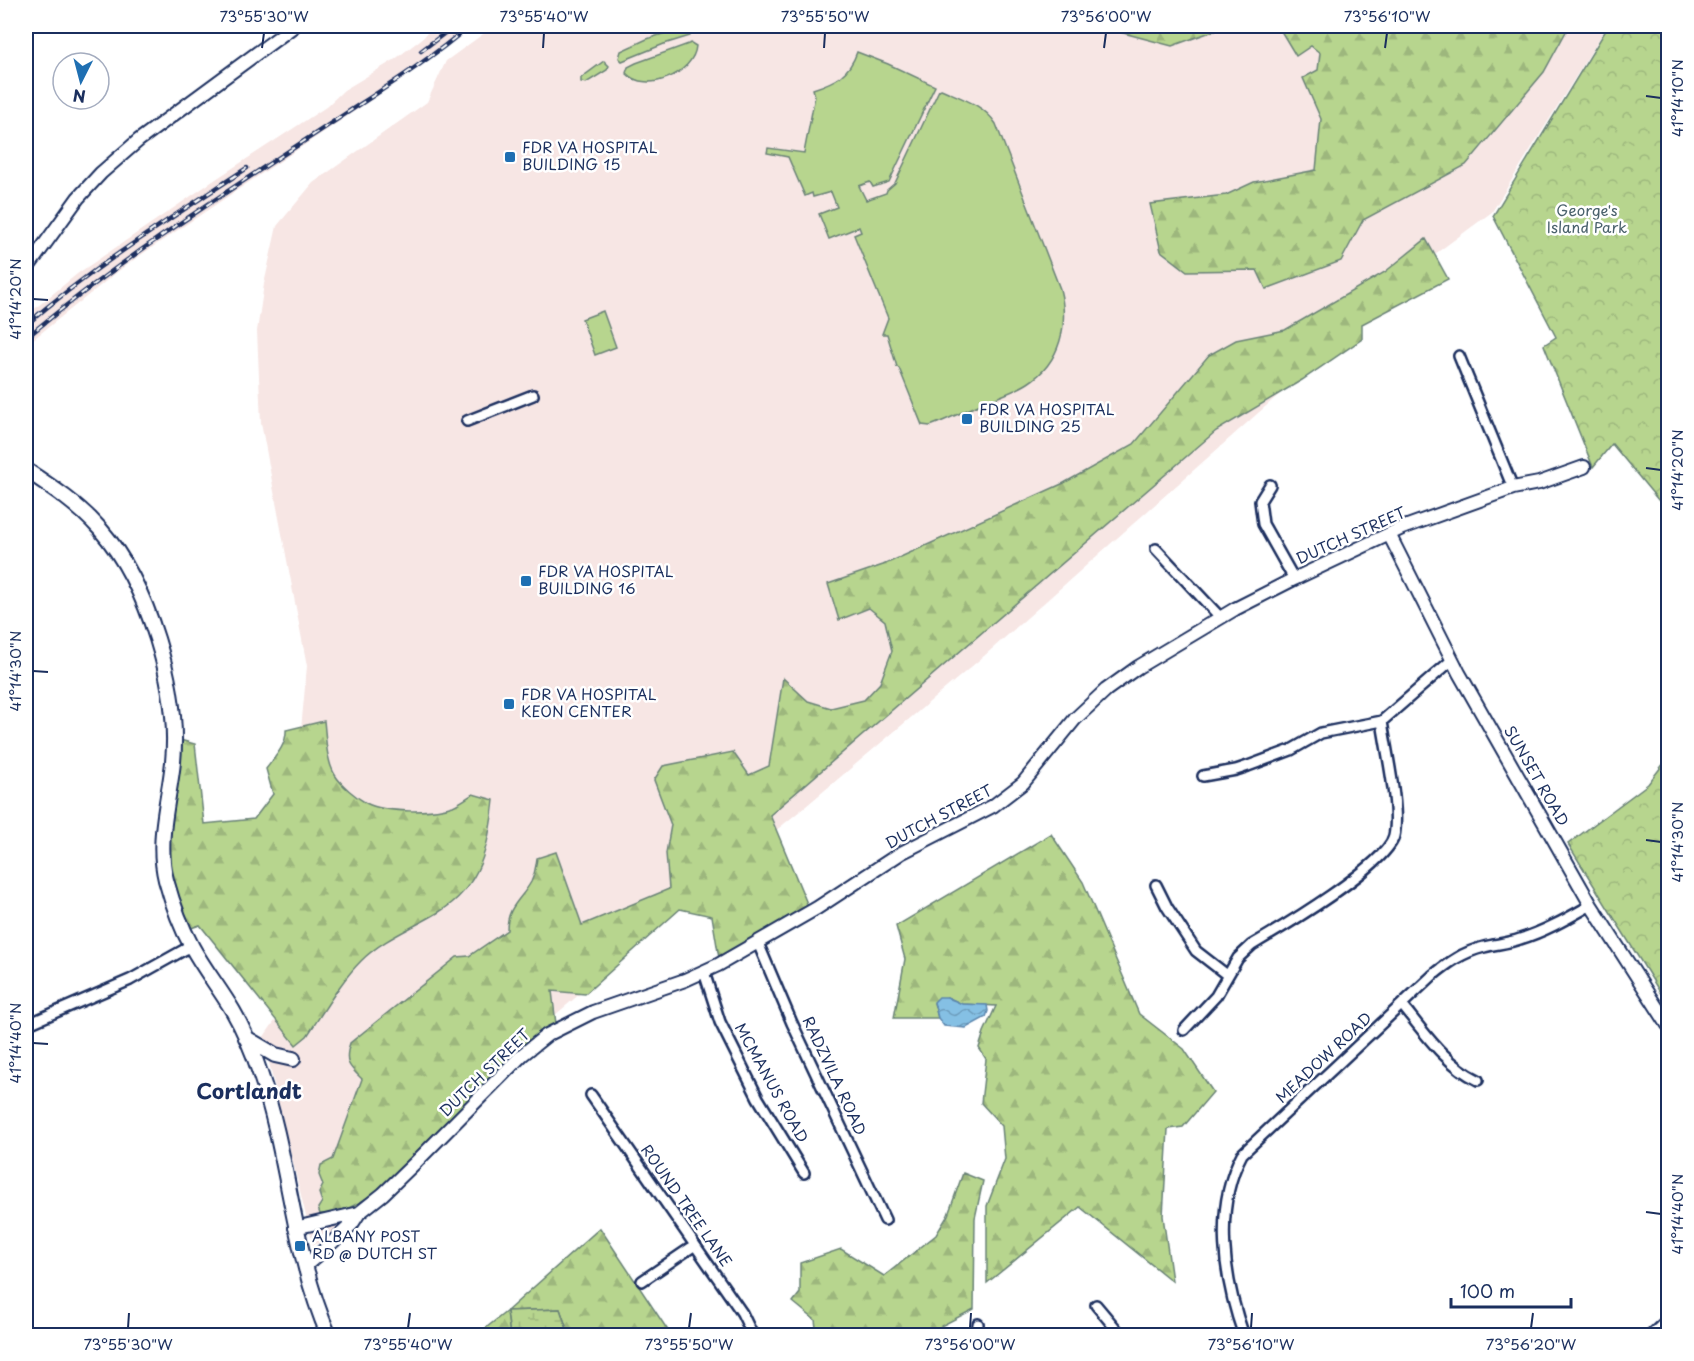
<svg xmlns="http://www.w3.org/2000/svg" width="1694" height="1361" viewBox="0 0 1694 1361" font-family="'Playpen Sans',sans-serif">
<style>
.built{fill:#f7e6e4}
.grass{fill:#b7d58e;stroke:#698276;stroke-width:1.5}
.forest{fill:url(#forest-firs);stroke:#698276;stroke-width:1.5}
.wetland{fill:url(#wetland-marsh);stroke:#698276;stroke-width:1.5}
.park{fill:url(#park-crowns);stroke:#698276;stroke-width:1.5}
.water{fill:url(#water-waves);stroke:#5b86ae;stroke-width:1.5}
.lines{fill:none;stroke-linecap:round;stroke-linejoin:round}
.minor-casing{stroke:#1b2f5e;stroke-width:14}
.tertiary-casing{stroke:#1b2f5e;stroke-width:16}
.secondary-casing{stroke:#1b2f5e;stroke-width:18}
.minor{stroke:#fff;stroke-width:9}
.tertiary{stroke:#fff;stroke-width:12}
.secondary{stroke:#fff;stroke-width:14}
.rail-casing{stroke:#1b2f5e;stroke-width:4.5}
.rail{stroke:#fff;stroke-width:2;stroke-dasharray:7;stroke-linecap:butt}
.ticks{fill:none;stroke:#1b2f5e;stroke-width:2}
.poi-dot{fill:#1f6fb2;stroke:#fff;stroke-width:2}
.labels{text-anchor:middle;stroke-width:5;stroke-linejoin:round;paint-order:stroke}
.poi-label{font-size:15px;fill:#1b2f5e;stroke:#fff;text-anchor:start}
.park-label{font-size:15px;fill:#4a616c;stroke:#fff}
.street-label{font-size:15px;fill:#1b2f5e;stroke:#fff}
.district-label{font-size:21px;font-weight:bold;fill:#1b2f5e;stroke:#fff}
.neatline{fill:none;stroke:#1b2f5e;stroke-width:2}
.ticks-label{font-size:15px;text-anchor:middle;fill:#1b2f5e}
</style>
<defs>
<pattern id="forest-firs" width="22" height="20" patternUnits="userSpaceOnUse" patternTransform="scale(1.5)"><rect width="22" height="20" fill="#b7d58e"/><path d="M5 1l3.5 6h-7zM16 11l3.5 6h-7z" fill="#9db77d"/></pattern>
<pattern id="wetland-marsh" width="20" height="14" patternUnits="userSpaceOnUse" patternTransform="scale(1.5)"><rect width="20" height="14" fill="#b7d58e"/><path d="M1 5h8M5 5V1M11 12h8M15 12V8" fill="none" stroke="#9db77d"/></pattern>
<pattern id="park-crowns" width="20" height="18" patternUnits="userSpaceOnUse" patternTransform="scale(1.5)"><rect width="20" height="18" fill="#b7d58e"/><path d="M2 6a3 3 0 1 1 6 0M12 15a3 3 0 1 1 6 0" fill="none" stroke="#9db77d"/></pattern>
<pattern id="water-waves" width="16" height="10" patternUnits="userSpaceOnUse" patternTransform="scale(1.5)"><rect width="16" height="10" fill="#85c0e4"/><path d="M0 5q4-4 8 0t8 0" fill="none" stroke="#6c9cbc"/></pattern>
</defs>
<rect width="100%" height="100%" fill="#fff"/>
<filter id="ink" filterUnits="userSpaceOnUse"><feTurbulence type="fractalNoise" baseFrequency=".0167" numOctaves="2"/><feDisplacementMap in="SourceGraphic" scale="12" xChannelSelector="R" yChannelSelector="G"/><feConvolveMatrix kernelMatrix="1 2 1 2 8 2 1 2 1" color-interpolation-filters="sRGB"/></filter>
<g filter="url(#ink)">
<path class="built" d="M432 26H474L417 69 126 265 26 345V316L77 274 216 179 326 107 344 90 394 60 424 37Z
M494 26H1595L1604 31 1492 212 1435 254 1417 278 1300 376 984 656 806 806 687 903 541 1027 327 1240 313 1245 263 1038 312 968 295 793 307 666 261 423 257 331 264 284 277 226 313 183 427 102 446 61Z"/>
<path class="grass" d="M684 27 690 29V36L664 44 622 61 619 58 621 51 647 39Z
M691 43 696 46C694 73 646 95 626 73L628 67 636 63Z
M857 52 888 64 935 86 889 182 873 187 870 182 859 186 866 200 886 193 887 190 895 183 939 90 941 89C961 98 984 105 996 124L1060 289C1069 324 1061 362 1028 383 1014 392 997 397 981 404 964 411 947 420 930 426L922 425 899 368 897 367 887 334H882L888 318 854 235 861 232 859 227 829 239 819 214 837 207 831 192 813 197 812 193 805 196 788 157 767 153 768 148 804 153 815 96 813 89C835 82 849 75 857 52Z
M604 61 609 66 607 70 586 83 581 82V78Z
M603 311 616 347 595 355 582 319Z"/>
<path class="forest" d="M1097 26H1218L1219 29 1172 46Z
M1278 26H1569L1544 72 1466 165 1363 220 1341 261 1266 289 1257 270 1187 271 1161 251 1150 204 1226 195 1254 182 1316 170 1321 119 1303 78 1318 70 1320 53 1311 46 1296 56Z
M1426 239 1448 279 1362 324V339L1302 380 1216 431 770 815 808 906 719 958 712 916 680 909 585 994 552 991 556 1024 519 1051 375 1193C358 1204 340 1215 320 1214L318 1208 322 1202 319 1193 323 1185 319 1175 321 1165 333 1159 362 1079C348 1066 344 1062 350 1043L457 957 469 956 507 930C507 906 521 900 531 882 535 874 536 866 537 858L556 852 582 925 669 889 666 853 671 825 654 780 663 766 733 752 749 775 769 766 783 678 808 701 831 708 864 700 880 683 892 651 885 621 869 608 839 620 828 584 883 565 1064 483 1134 444 1209 355 1236 340 1285 330 1385 272Z
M324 721C326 738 326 760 335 775 341 785 356 797 366 803 385 813 434 813 453 806 460 803 467 798 473 794L494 800C489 845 481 887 439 912 413 928 383 939 361 961 340 982 324 1011 307 1036L296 1045 200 925 191 928C187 918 181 908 178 898 162 846 173 793 180 740L195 744 204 824 254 819 273 794 266 769C274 758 287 745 286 730Z
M1051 834 1083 882 1139 1014 1184 1049 1213 1092 1183 1127 1168 1129 1163 1216 1172 1281 1080 1207 987 1283V1206L1005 1159 1002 1126 981 1103 986 1059 979 1048 984 1032 996 1006 962 1004 947 997 934 1003 938 1018H894L905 959 896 926Z
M963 1173 983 1181 975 1218 974 1309 941 1326 936 1335H817L815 1320 793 1302 800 1293V1263L841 1249 884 1276 936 1235 948 1215Z
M600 1228 671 1335H569L560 1309 507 1311 510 1335 476 1336 507 1311Z"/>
<path class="wetland" d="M560 1309 569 1335H510L507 1311Z"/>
<path class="park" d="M1600 26H1668V501H1659L1612 444 1593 467 1544 345 1556 337 1493 216 1606 30Z
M1668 758V1005L1568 844 1648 784Z"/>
<path class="water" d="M939 997H947L962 1004 987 1005 988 1011 986 1017 966 1028 944 1026 938 1018 934 1002Z"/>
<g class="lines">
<g class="minor-casing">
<path id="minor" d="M1459 356 1513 488
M467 421 533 395
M1270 485 1260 501 1263 524 1294 579
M1156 549 1220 617
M1203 776 1236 770 1248 766 1291 750 1321 733 1382 721 1452 660
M1156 885 1167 907 1196 951 1227 975
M758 943 792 1023 885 1220
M704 972 720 1022 758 1098 804 1173
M1402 1005C1423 1031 1447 1066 1478 1080
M26 1025 130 980 191 946
M1184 1030 1216 996 1238 958 1252 945C1281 928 1387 865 1394 836 1400 809 1386 750 1382 721
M591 1095 742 1313 753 1336
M642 1281 695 1245
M1096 1305 1122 1336
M977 1336 978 1324
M1244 1336C1224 1280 1213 1208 1242 1154L1432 976C1448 963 1463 952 1484 947 1496 944 1509 943 1520 939 1546 931 1568 918 1591 905
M1650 1336 1668 1319"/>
</g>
<g class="tertiary-casing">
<path id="tertiary" d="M26 270 78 198 101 173 139 140 294 26
M1389 534 1459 673 1591 905 1668 1025
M295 1228 359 1213
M305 1266 324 1250 352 1224 359 1213 383 1194 416 1162 522 1055 547 1035 593 1012 685 980 718 965 817 908 901 853 993 806 1023 783 1075 719 1106 690 1138 667 1235 609 1294 579 1402 528 1513 488 1539 483 1584 467"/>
</g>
<g class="secondary-casing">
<path id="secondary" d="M26 470C52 487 79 505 100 529 148 584 180 690 173 762 169 801 156 840 166 880 172 902 181 927 192 947 204 969 220 989 233 1011 244 1030 253 1052 260 1073 290 1159 292 1252 329 1336
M246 1038 275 1055 293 1059"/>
</g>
<use href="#minor" class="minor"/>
<use href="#tertiary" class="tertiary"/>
<use href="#secondary" class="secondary"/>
<g class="rail-casing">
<path id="rail" d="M421 51 454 26
M26 325C94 266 171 218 247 168
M26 338C119 260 222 195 324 128 373 95 425 64 469 26"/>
</g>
<use href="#rail" class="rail"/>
</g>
</g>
<path class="ticks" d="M262 48 264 33M543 48 544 33M824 48 825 33M1104 48 1106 33M1385 48 1387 33M1646 96 1661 98M33 299 48 300M1646 468 1661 470M33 671 48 672M1646 840 1661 842M33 1043 48 1044M1646 1212 1661 1214M128 1328 129 1313M408 1328 410 1313M689 1328 691 1313M970 1328 971 1313M1251 1328 1252 1313M1531 1328 1533 1313"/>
<g class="poi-dot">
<rect x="504" y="151" width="12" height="12" rx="3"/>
<rect x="961" y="413" width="12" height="12" rx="3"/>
<rect x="520" y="575" width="12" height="12" rx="3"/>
<rect x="503" y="698" width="12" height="12" rx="3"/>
<rect x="294" y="1240" width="12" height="12" rx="3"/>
</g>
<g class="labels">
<g class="poi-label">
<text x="522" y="153">FDR VA HOSPITAL<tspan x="522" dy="17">BUILDING 15</tspan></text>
<text x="979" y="415">FDR VA HOSPITAL<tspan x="979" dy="17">BUILDING 25</tspan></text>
<text x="538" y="577">FDR VA HOSPITAL<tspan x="538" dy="17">BUILDING 16</tspan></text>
<text x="521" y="700">FDR VA HOSPITAL<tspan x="521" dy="17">KEON CENTER</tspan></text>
<text x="312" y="1242">ALBANY POST<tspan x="312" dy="17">RD @ DUTCH ST</tspan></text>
</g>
<g class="park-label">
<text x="1587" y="216">George's<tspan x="1587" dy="17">Island Park</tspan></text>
</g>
<g class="street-label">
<text transform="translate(1351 536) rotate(-24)" y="5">DUTCH STREET</text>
<text transform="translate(1536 776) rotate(60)" y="5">SUNSET ROAD</text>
<text transform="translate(939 817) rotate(-28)" y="5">DUTCH STREET</text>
<text transform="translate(1324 1058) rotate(-43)" y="5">MEADOW ROAD</text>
<text transform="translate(485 1073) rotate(-44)" y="5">DUTCH STREET</text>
<text transform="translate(834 1076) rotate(65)" y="5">RADZVILA ROAD</text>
<text transform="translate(771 1083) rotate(61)" y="5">MCMANUS ROAD</text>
<text transform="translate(686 1206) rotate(55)" y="5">ROUND TREE LANE</text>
</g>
<g class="district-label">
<text x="249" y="1099">Cortlandt</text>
</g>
</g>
<rect width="1694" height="1361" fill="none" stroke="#fff" stroke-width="66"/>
<g transform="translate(81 81) rotate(186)"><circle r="28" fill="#ffffff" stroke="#a4acbf" stroke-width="1.5"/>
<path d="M0-4.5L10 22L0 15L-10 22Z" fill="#1f6fb2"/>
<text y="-9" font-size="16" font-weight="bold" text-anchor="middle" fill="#1b2f5e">N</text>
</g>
<path d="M1451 1298v9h120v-9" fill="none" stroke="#1b2f5e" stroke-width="3"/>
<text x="1460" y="1298" font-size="18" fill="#1b2f5e" stroke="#ffffff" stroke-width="4.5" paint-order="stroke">100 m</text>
<rect x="33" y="33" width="1628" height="1295" class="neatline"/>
<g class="ticks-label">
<text x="264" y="22">73°55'30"W</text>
<text x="544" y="22">73°55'40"W</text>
<text x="825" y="22">73°55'50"W</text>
<text x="1106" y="22">73°56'00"W</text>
<text x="1387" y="22">73°56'10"W</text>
<text transform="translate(1678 98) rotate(-90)" y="5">41°14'10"N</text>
<text transform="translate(16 299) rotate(-90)" y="5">41°14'20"N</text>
<text transform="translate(1678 470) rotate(-90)" y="5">41°14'20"N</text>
<text transform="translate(16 671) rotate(-90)" y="5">41°14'30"N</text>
<text transform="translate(1678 842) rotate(-90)" y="5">41°14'30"N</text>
<text transform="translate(16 1043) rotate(-90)" y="5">41°14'40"N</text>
<text transform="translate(1678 1214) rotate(-90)" y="5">41°14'40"N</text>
<text x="128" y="1350">73°55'30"W</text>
<text x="408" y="1350">73°55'40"W</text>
<text x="689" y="1350">73°55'50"W</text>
<text x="970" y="1350">73°56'00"W</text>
<text x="1251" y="1350">73°56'10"W</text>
<text x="1531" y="1350">73°56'20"W</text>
</g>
</svg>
